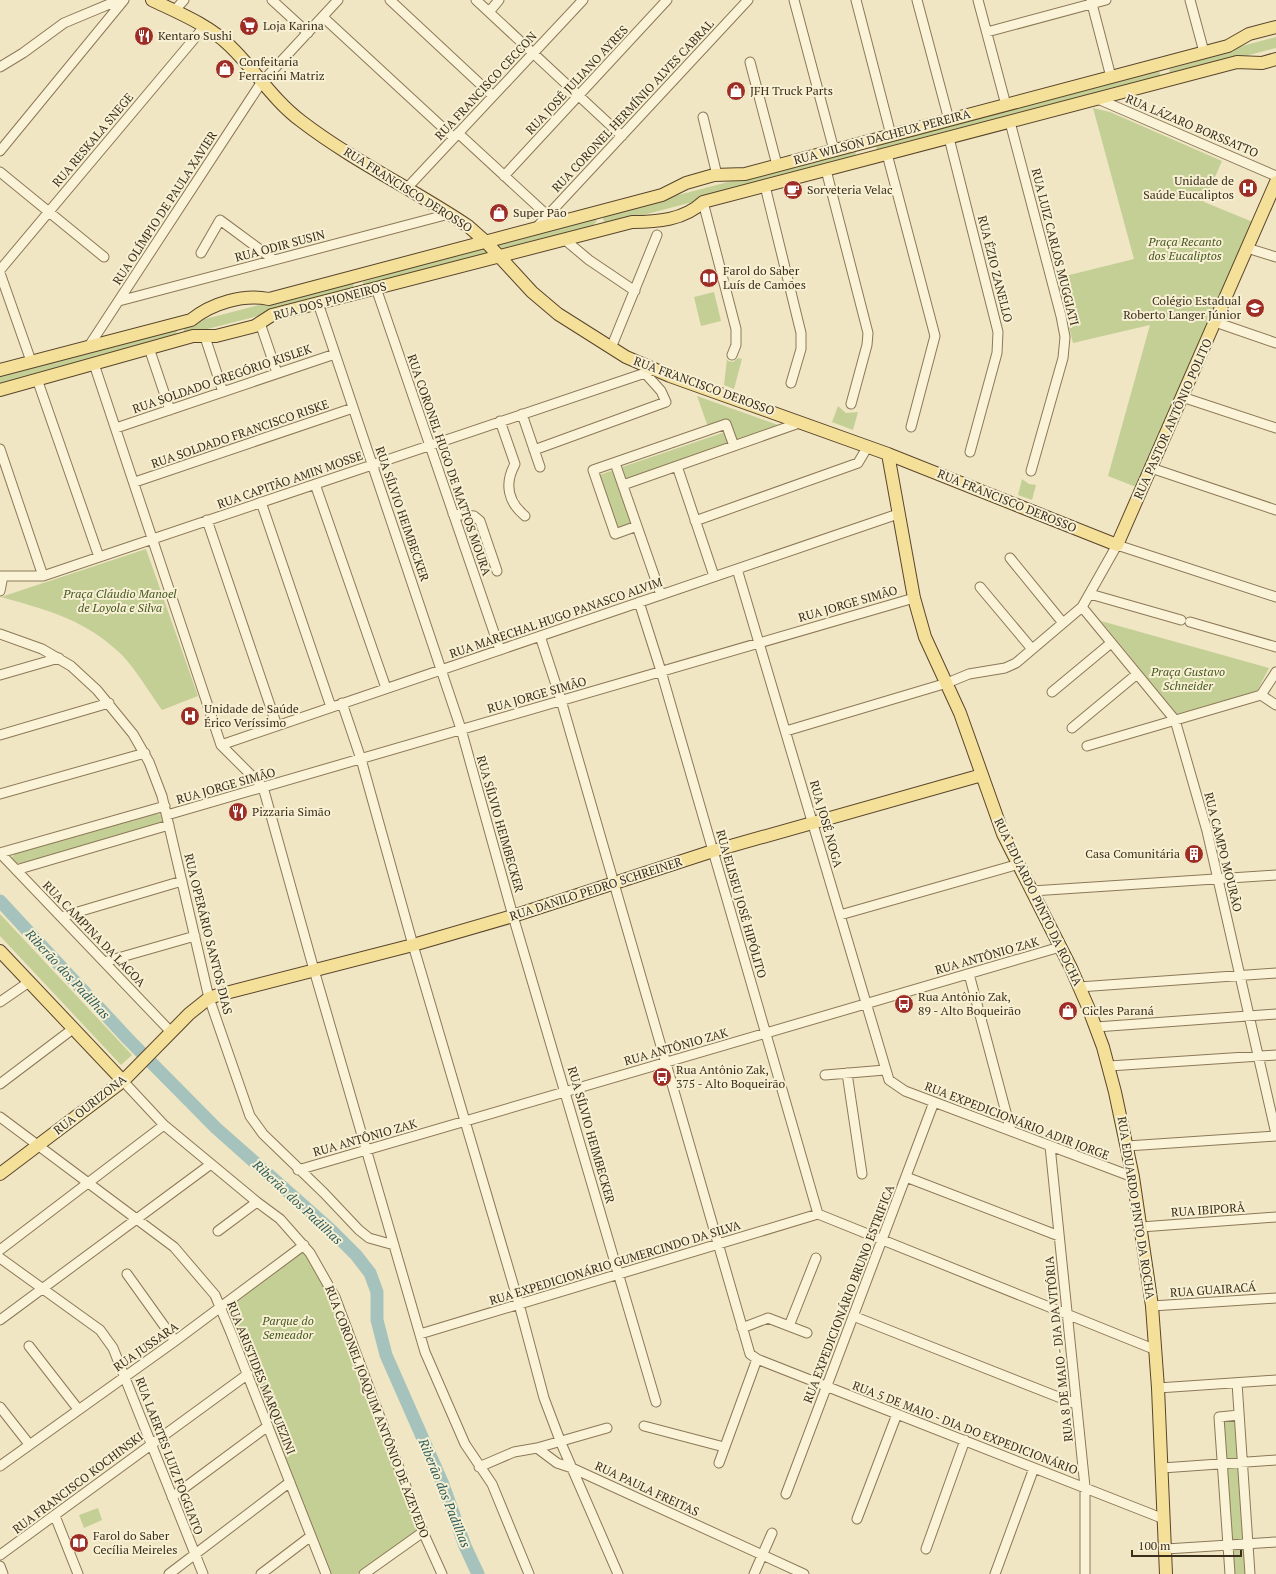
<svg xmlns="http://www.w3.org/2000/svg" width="1276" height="1574" viewBox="0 0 1276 1574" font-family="'PT Serif',serif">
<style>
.green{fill:#c4cf96}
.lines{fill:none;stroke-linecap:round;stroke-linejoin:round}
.river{stroke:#a5c3bc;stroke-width:13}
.minor-casing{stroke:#8c7858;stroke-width:11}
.major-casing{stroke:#59452d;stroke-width:14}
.minor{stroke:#fbf3d7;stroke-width:9}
.major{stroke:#f5e099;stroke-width:12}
.labels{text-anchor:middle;stroke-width:4;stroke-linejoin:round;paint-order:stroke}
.poi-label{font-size:12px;fill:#3b2e1d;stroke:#f7f0d3;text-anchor:start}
.street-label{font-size:12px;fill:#3b2e1d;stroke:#f7f0d3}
.park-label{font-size:12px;font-style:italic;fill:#475823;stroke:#f7f0d3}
.water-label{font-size:13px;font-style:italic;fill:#2c5b5b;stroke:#f7f0d3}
</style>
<rect width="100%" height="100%" fill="#f0e6c3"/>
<path class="green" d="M1276 37V48L1173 75 1169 73 1170 69 1201 60 1216 53Z
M1159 70 1161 79 878 151 876 147 879 145 904 139 929 128Z
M1093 108 1110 112 1222 161 1204 202 1253 222 1136 487 1108 476 1150 325 1073 343 1057 278 1134 259Z
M853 149 856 153 855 156 769 182 605 225 602 215Z
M595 218 597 221 592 226 504 251 494 243Z
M482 247 489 255 365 287 363 285V282L403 269Z
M355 280 353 286 356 291 184 335V329L182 325Z
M714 292 721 321 701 326 694 297Z
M174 328 177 331 176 335 0 386V373Z
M738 358 742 359 734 389 724 385 727 359 728 361 733 362Z
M697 396 781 426 737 441 729 420 708 427Z
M838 406 846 413 858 412 853 430 832 422Z
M725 432 729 446 626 481 622 467Z
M614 470 633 524 618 529 599 475Z
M1022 479 1029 484 1036 485 1032 500 1018 495Z
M146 549 198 696 162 710C149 692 137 671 122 655 86 620 48 610 1 597Z
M1101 621 1269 668 1257 691 1177 714Z
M153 813 161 815 162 822 25 863H16L12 860V857L17 852Z
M0 914 132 1055 121 1065 0 936Z
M303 1250 329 1293 419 1529 357 1574H328L224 1308Z
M1236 1419 1239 1459 1226 1460 1223 1420Z
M1240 1468 1245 1540 1231 1541 1226 1469Z
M98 1508 102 1520 84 1528 79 1515Z
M1245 1549 1246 1574H1234L1232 1550Z"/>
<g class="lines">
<path class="river" d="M0 901 128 1039 216 1128 331 1230 356 1255 370 1273 377 1292V1320L386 1355 442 1482 465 1546 478 1574"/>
<g class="minor-casing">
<path id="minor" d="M272 0 308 33
M390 0 493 96
M476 0 622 136
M794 0 834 150
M856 0 891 135
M917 0 949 120
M978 0 1006 105
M1091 0 1111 77
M1190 0 1204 52
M174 11 184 0
M489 12 499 0
M323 17 454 138
M987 32 1106 0
M750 62 777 165
M0 67 23 53 64 23 119 0
M1098 99 1276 176
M703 117 717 175
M1010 122 1061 316 1065 337 1063 358 1031 471
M458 133 548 216 553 217
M949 138 998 332 997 353 970 452
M0 151 124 0
M887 154 935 336 911 427
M826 170 868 333 867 345 851 404
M0 172 104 257
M504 176 667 0
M765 186 801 333V349L791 383
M407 188 583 0
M703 202 736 329V345L732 355
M536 228 748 0
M564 239 589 260 635 291
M1247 248 1276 257
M201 253 220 220 274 260
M0 270 204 27
M0 273 31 361
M376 288 500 650
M119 301 449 214
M318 303 461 729 513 916 656 1402
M1215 322 1276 343
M260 323 277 373
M205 337 223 392
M89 346 261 83 338 0
M149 348 170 410
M611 348 657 235
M94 364 221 745 263 787 314 970 425 1352 465 1444 492 1484 529 1574
M37 379 99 557
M1182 397 1276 428
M522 414 540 467
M500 421 515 464C504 484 508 502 525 516
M116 428 335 354
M0 449 43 576
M534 450 666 402 661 391 645 373
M615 463 661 595
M677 466 714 576
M1151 468 1276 510
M135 482 353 408
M315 484 386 688
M623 485 802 422
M261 502 331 707
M453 514 474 516 480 521 497 571
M207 520 277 726
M695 521 858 463 868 446
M637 526 615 534 593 470 726 424 734 446
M1010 558 1063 623
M737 569 889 1080 905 1091 1133 1177
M0 576H43L654 370
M980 587 1032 649
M0 591 3 576
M1090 594 1181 620
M639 602 661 671 818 1214
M1082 607 1175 720 1207 831 1276 1134
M1190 622 1276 647
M0 634 42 649 71 666 97 690 133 734 149 762 162 796 209 998 250 1116 263 1134 324 1193 359 1230 369 1238 394 1245
M540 636 561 700 750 1354 757 1359 1164 1519
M0 675 59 658
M1052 692 1111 643
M1261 695 1276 705
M342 703 361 759 413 945 519 1304 544 1398 561 1443 618 1574
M1072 728 1137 674
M786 731 947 683 969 674 1005 668 1016 663 1082 607 1117 545 1276 597
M0 735 109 703
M221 745 898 514
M1087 746 1261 695 1276 672
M0 794 145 753
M167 815 914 598
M0 853 171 1032
M0 853 165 806
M16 870 169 825
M1032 891 1276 875
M840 915 1019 864
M61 917 182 881
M104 962 195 936
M969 974 1011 1131
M1079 987 1276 973
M0 1002 29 982
M1096 1027 1276 1014
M1109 1066 1276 1055
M847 1073 862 1174
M825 1075 885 1070
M123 1081 164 1125 257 1202 280 1219 310 1253 335 1297 423 1532 442 1574
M0 1084 74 1028
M0 1117 174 1247 215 1295 231 1333 326 1574
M1050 1146 1085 1487V1574
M1127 1146 1276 1136
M298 1170 1060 947
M906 1177 1059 1236
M818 1214 1156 1350
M1141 1227 1276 1217
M218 1231 257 1202
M0 1250 164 1125
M0 1258 100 1330 113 1348 203 1574
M127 1274 175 1341
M1152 1306 1276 1298
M853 1316 1076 1404
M0 1320 211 1164
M789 1326 816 1258
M742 1328 768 1318 807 1333
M420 1334 818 1214
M29 1346 78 1409
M1237 1383 1250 1574
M1158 1388 1276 1380
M0 1407 29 1444
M644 1426 724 1447
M537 1448 607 1428
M719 1463 757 1359
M0 1466 175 1341 304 1245
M479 1467 514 1452 537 1448 557 1463 572 1468 804 1574
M1162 1468 1276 1460
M786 1494 934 1102
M172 1497 268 1426
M55 1516 78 1574
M857 1519 897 1414
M926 1549 965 1440
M1166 1549 1276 1542
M0 1555 248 1374
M0 1566 3 1574
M169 1574 290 1482
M261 1574 311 1536
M364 1574 423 1532
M754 1574 772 1533
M995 1574 1034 1468
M1230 1574 1219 1417 1239 1415"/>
</g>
<g class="major-casing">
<path id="major" d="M152 0C179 13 209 25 230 46 255 70 273 100 301 121 353 161 413 189 468 226L486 242 532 292 558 314 626 357 670 376 888 454 1117 545 1276 182
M0 370 191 320C212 303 243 294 269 299L662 195 686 183 714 175 745 174 1228 46 1249 34 1276 27
M0 390 193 336H216L255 326 272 315 632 222C657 222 684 220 703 202L1237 62 1262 63 1276 59
M888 454 914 598 925 637 960 713 1003 834 1071 968 1088 1007 1103 1047 1115 1092 1133 1177 1152 1306 1158 1388 1166 1574
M0 951 123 1081
M0 1174 123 1081 189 1014 209 998 218 995 413 945 513 916 713 851 982 775"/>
</g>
<use href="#minor" class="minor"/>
<use href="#major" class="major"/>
</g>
<defs>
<g id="supermarket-disc" transform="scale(1)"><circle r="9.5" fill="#9e2e25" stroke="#f7f0d3"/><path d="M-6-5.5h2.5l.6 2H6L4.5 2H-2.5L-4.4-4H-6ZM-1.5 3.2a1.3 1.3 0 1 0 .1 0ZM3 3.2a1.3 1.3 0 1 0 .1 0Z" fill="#fff"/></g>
<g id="restaurant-disc" transform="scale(1)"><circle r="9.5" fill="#9e2e25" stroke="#f7f0d3"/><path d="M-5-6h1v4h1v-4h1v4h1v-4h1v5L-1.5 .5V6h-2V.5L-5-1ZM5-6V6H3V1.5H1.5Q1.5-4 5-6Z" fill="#fff"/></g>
<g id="shop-disc" transform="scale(1)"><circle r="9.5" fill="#9e2e25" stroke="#f7f0d3"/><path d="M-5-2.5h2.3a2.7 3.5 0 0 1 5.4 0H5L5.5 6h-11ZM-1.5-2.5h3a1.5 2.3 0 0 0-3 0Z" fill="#fff"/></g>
<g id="hospital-disc" transform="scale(1)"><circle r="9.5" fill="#9e2e25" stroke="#f7f0d3"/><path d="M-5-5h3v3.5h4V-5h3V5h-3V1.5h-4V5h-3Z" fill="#fff"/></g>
<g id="cafe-disc" transform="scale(1)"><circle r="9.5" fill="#9e2e25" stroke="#f7f0d3"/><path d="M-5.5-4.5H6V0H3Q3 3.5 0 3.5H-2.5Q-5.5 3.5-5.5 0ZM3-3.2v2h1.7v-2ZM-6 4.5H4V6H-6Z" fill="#fff"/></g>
<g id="library-disc" transform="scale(1)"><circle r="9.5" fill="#9e2e25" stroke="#f7f0d3"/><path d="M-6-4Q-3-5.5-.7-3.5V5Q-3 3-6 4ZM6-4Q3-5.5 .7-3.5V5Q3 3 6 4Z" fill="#fff"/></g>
<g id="school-disc" transform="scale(1)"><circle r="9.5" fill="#9e2e25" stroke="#f7f0d3"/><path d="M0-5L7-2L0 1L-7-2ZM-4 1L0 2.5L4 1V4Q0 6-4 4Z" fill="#fff"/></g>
<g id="building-disc" transform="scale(1)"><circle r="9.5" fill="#9e2e25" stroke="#f7f0d3"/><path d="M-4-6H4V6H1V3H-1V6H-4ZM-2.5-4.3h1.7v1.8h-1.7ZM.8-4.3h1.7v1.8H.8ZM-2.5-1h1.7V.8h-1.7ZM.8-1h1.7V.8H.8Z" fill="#fff"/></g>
<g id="bus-disc" transform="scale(1)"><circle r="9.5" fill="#9e2e25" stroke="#f7f0d3"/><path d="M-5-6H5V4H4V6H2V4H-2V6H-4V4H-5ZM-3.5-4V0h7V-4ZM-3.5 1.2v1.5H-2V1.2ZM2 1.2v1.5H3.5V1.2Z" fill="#fff"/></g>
</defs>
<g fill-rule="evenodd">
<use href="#supermarket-disc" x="249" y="26"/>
<use href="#restaurant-disc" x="144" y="36"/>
<use href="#shop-disc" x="225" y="69"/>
<use href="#shop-disc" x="736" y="91"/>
<use href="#hospital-disc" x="1248" y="188"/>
<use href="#cafe-disc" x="793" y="190"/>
<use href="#shop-disc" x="499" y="213"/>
<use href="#library-disc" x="709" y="278"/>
<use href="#school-disc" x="1255" y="308"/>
<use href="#hospital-disc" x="190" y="716"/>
<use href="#restaurant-disc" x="238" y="812"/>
<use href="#building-disc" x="1194" y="854"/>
<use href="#bus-disc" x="904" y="1004"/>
<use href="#shop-disc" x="1068" y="1011"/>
<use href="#bus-disc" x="662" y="1077"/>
<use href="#library-disc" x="79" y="1543"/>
</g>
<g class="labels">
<g class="poi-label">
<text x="263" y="30">Loja Karina</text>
<text x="158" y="40">Kentaro Sushi</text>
<text x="239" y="66">Confeitaria<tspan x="239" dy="14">Ferracini Matriz</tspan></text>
<text x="750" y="95">JFH Truck Parts</text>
<text x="1234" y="185" text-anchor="end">Unidade de<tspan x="1234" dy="14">Saúde Eucaliptos</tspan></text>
<text x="807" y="194">Sorveteria Velac</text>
<text x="513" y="217">Super Pão</text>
<text x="723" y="275">Farol do Saber<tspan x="723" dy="14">Luís de Camões</tspan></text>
<text x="1241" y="305" text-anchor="end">Colégio Estadual<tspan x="1241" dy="14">Roberto Langer Júnior</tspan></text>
<text x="204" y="713">Unidade de Saúde<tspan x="204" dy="14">Érico Veríssimo</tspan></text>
<text x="252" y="816">Pizzaria Simão</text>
<text x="1180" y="858" text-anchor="end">Casa Comunitária</text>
<text x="918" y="1001">Rua Antônio Zak,<tspan x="918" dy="14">89 - Alto Boqueirão</tspan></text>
<text x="1082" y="1015">Cicles Paraná</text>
<text x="676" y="1074">Rua Antônio Zak,<tspan x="676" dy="14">375 - Alto Boqueirão</tspan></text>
<text x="93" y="1540">Farol do Saber<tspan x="93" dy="14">Cecília Meireles</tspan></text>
</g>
<g class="street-label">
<text transform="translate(577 80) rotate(-47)" y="4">RUA JOSÉ JULIANO AYRES</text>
<text transform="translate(486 86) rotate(-47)" y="4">RUA FRANCISCO CECCON</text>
<text transform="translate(633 106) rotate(-47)" y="4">RUA CORONEL HERMÍNIO ALVES CABRAL</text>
<text transform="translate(1192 126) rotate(23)" y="4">RUA LÁZARO BORSSATTO</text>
<text transform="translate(882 137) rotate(-15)" y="4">RUA WILSON DACHEUX PEREIRA</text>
<text transform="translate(93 140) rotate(-50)" y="4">RUA RESKALA SNEGE</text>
<text transform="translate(408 190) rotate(32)" y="4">RUA FRANCISCO DEROSSO</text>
<text transform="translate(165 208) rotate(-57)" y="4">RUA OLÍMPIO DE PAULA XAVIER</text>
<text transform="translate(280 246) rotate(-15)" y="4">RUA ODIR SUSIN</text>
<text transform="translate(1055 247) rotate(76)" y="4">RUA LUIZ CARLOS MUGGIATI</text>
<text transform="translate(995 269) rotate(76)" y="4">RUA ÉZIO ZANELLO</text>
<text transform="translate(330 301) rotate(-15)" y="4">RUA DOS PIONEIROS</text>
<text transform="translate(222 379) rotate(-19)" y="4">RUA SOLDADO GREGÓRIO KISLEK</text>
<text transform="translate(704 386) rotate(20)" y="4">RUA FRANCISCO DEROSSO</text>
<text transform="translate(1173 419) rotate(-66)" y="4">RUA PASTOR ANTÔNIO POLITO</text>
<text transform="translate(240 434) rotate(-19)" y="4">RUA SOLDADO FRANCISCO RISKE</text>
<text transform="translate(449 465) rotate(71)" y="4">RUA CORONEL HUGO DE MATTOS MOURA</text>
<text transform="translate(290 480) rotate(-19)" y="4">RUA CAPITÃO AMIN MOSSE</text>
<text transform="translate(1007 501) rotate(22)" y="4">RUA FRANCISCO DEROSSO</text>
<text transform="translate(402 514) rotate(71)" y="4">RUA SÍLVIO HEIMBECKER</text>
<text transform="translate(848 604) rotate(-16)" y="4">RUA JORGE SIMÃO</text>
<text transform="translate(556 618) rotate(-19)" y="4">RUA MARECHAL HUGO PANASCO ALVIM</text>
<text transform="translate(537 695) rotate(-16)" y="4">RUA JORGE SIMÃO</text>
<text transform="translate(226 786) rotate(-16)" y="4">RUA JORGE SIMÃO</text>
<text transform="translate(500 824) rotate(74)" y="4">RUA SÍLVIO HEIMBECKER</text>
<text transform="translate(826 824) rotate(74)" y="4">RUA JOSÉ NOGA</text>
<text transform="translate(1223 852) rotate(76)" y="4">RUA CAMPO MOURÃO</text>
<text transform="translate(596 889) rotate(-18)" y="4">RUA DANILO PEDRO SCHREINER</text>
<text transform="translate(1038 902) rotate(64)" y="4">RUA EDUARDO PINTO DA ROCHA</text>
<text transform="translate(741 904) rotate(74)" y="4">RUA ELISEU JOSÉ HIPÓLITO</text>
<text transform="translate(94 934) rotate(46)" y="4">RUA CAMPINA DA LAGOA</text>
<text transform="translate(208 934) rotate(76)" y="4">RUA OPERÁRIO SANTOS DIAS</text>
<text transform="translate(987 956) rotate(-16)" y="4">RUA ANTÔNIO ZAK</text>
<text transform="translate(676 1047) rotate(-16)" y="4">RUA ANTÔNIO ZAK</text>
<text transform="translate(90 1105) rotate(-38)" y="4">RUA OURIZONA</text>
<text transform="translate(1017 1121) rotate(21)" y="4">RUA EXPEDICIONÁRIO ADIR JORGE</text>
<text transform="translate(591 1135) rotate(74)" y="4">RUA SÍLVIO HEIMBECKER</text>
<text transform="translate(365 1138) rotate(-16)" y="4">RUA ANTÔNIO ZAK</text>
<text transform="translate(1136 1208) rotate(81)" y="4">RUA EDUARDO PINTO DA ROCHA</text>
<text transform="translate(1208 1210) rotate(-4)" y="4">RUA IBIPORÃ</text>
<text transform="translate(615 1263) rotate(-17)" y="4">RUA EXPEDICIONÁRIO GUMERCINDO DA SILVA</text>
<text transform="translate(1213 1290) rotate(-4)" y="4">RUA GUAIRACÁ</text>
<text transform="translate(849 1294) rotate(-69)" y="4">RUA EXPEDICIONÁRIO BRUNO ESTRIFICA</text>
<text transform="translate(146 1347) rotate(-35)" y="4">RUA JUSSARA</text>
<text transform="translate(1059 1349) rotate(-96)" y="4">RUA 8 DE MAIO - DIA DA VITÓRIA</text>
<text transform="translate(261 1378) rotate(68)" y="4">RUA ARISTIDES MARQUEZINI</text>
<text transform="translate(377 1412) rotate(69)" y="4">RUA CORONEL JOAQUIM ANTÔNIO DE AZEVEDO</text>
<text transform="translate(965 1428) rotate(21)" y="4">RUA 5 DE MAIO - DIA DO EXPEDICIONÁRIO</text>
<text transform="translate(169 1456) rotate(69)" y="4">RUA LAERTES LUIZ FOGGIATO</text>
<text transform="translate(78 1483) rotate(-37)" y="4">RUA FRANCISCO KOCHINSKI</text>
<text transform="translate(647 1489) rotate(25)" y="4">RUA PAULA FREITAS</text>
</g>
<g class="park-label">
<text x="1185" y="246">Praça Recanto<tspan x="1185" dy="14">dos Eucaliptos</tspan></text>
<text x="120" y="598">Praça Cláudio Manoel<tspan x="120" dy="14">de Loyola e Silva</tspan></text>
<text x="1188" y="676">Praça Gustavo<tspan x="1188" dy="14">Schneider</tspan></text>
<text x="288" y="1325">Parque do<tspan x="288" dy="14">Semeador</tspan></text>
</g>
<g class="water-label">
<text transform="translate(68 974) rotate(47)" y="5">Riberão dos Padilhas</text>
<text transform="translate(298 1202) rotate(43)" y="5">Riberão dos Padilhas</text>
<text transform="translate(445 1493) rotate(68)" y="5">Riberão dos Padilhas</text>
</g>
</g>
<path d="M1132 1550v6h109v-6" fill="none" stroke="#3b2e1d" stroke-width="2"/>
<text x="1138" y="1550" font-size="12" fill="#3b2e1d" stroke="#f7f0d3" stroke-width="3" paint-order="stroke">100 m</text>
</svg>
